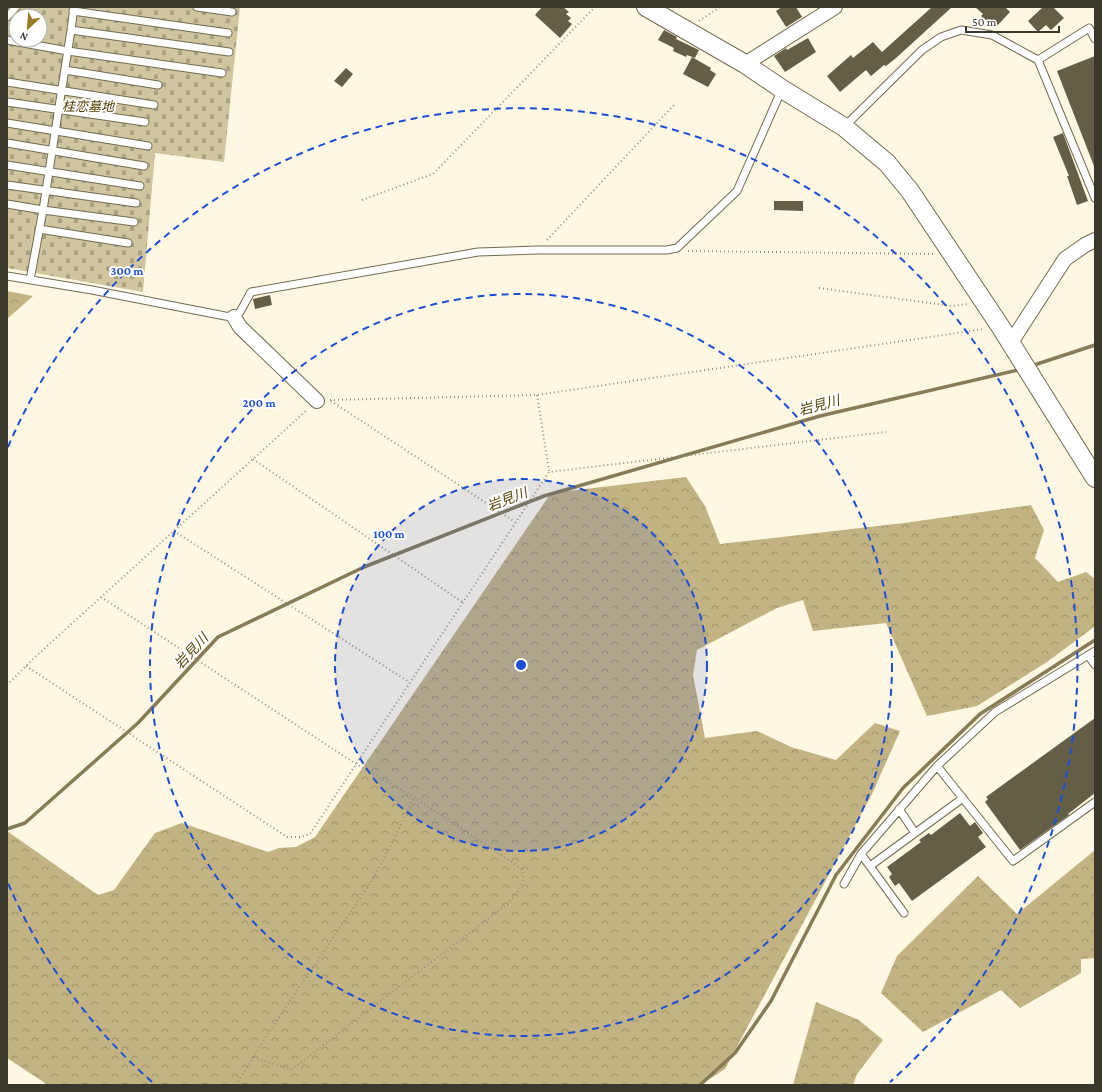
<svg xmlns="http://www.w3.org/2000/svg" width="1102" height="1092" viewBox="0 0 1102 1092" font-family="'Crimson Pro','Noto Sans JP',serif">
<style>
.forest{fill:url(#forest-crowns)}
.cemetery{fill:url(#cemetery-stones);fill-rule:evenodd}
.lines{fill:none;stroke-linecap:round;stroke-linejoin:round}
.stream{stroke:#887c57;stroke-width:3.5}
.building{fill:#655e47}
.service-casing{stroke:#726b53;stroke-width:9}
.minor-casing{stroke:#726b53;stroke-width:16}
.tertiary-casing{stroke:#726b53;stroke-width:20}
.path{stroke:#969181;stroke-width:2;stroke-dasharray:1 3;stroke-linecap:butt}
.service{stroke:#fff;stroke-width:7}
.minor{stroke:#fff;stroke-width:14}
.tertiary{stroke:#fff;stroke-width:18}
.ring{fill:none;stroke:#1d4ed8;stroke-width:2;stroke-dasharray:7 5}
.labels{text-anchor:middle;stroke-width:4;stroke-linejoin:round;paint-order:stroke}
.park-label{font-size:13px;font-style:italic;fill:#503f00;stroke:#fff}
.water-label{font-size:14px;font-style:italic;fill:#5c4c0f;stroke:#fff}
.centre{fill:#1d4ed8;stroke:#fff;stroke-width:2}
.ring-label{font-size:12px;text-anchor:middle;font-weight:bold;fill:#1d4ed8;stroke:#fff;stroke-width:4;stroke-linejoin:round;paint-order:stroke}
</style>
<defs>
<pattern id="forest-crowns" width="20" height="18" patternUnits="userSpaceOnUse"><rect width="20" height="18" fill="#c3b382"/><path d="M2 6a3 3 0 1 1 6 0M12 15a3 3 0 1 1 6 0" fill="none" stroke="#9f926b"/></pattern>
<pattern id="cemetery-stones" width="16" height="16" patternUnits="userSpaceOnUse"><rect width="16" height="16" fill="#d0c59f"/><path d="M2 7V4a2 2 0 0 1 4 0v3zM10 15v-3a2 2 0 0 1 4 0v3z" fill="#aaa182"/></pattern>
</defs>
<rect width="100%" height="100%" fill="#fef7e2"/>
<path class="forest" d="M7 291 33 296 7 319Z
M686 477 705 506 720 544 904 523 1031 505 1044 530 1035 558 1058 582 1086 572 1095 579V623L1094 627 1047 662 977 706 927 716 886 623 813 631 803 600 777 608 697 650 693 675 705 738 757 731 791 747 836 760 875 723 900 731 872 794 725 1069 700 1085H48L7 1058V831L98 895 114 890 155 833 182 823 268 852 279 848 296 847 315 837 551 493Z
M1095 850V958L1081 959V973L1020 1008 1001 990 923 1032 881 993 897 956 978 876 1017 914Z
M816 1002 859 1020 883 1040 857 1074 853 1085H793Z"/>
<path class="cemetery" d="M7 7H240L224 162 155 153 143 292 7 268ZM16 16H40V40H16Z"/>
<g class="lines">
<path class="stream" d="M1031 366 1095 345
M7 829 25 823 138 723 218 637 364 567 544 496 820 416 1022 369
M700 1085 735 1053 771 1001 836 875 903 788 980 714 1095 640"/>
</g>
<path class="building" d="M542 7H563L569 12 566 14 571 18 568 21 572 24 560 38 535 15Z
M782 7H796L802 17 786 27 776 11Z
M932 7H952L896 58 886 66 884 65 871 76 866 70 840 92 827 76 851 55 853 58 873 42 882 52Z
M975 7H1005L1010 12 996 27 991 22 990 23 981 16 983 14Z
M1043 7H1053L1064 18 1051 30 1046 25 1038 32 1028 21Z
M664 30 677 37 676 39 699 50 695 58 687 55 686 57 673 51 674 48 658 40Z
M808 38 816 52 785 72 774 56 786 48 787 50Z
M1095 56V166H1094L1057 71Z
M692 57 711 68 710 70 716 74 708 87 683 74Z
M346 68 353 74 342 87 334 81Z
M1063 133 1088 201 1077 205 1067 176H1069L1053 137Z
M774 201H803V211L774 210Z
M270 295 272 305 255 309 253 299Z
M1095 718V793L1068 814 1069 815 1020 850 985 802 988 799 986 797Z
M960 813 970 826 975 822 983 833 978 837 986 847 912 901 899 883 895 886 889 877 892 874 887 867 921 842 919 840 929 833 931 835Z"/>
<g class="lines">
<g class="service-casing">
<path id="service" d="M197 7 232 12
M73 11 228 33
M7 17 16 7
M71 30 229 52
M7 40 68 51 222 73
M1038 60 1089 28 1095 39
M65 70 158 85
M7 82 154 105
M7 102 145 122
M7 123 148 146
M844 127 922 50 941 37 961 30 992 35 1038 60 1095 198
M7 143 144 166
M7 165 140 186
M7 185 136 203
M7 204 43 210 134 222
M39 229 128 243
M7 276 92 290 225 316 234 317 240 312 251 292 478 252 538 250H667L677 248 737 191 782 89
M30 280 43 210 71 30 74 7
M1088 655 1095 665
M937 766 1013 861 1095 802
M899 809 915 833
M861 854 904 913
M870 866 963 798
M844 884 861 854 937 766 995 712 1095 651"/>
</g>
<g class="minor-casing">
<path id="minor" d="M745 64 835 7
M234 317 240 327 317 401
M1010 344 1065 259 1085 245 1095 240"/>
</g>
<g class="tertiary-casing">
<path id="tertiary" d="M646 7 745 64 782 89 844 127 887 163 910 191 1000 326 1095 478"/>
</g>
<path class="path" d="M699 21 720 7
M362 200 433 174 595 7
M547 240 674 105
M688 251 934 254
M819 288 952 306 968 304
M537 395 549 471
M330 400 537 395 984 329
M331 401 515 522
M253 459 462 602
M174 531 409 682
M101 597 356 764 414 797 516 865C518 866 519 868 521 869 528 881 515 897 507 904L291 1070 253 1057
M26 666 287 837H300L310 834 549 472 886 432
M7 685 34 658 307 410
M236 1085 267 1035 373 879 396 835 414 797"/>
<use href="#service" class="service"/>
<use href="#minor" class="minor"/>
<use href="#tertiary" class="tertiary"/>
</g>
<circle cx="521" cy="665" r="186" fill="#1d4ed8" fill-opacity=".12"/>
<g class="ring">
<circle cx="521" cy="665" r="186"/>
<circle cx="521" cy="665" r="371"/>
<path d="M152 1082A557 557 0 0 1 8 883M8 447A557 557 0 1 1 890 1082"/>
</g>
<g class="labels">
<g class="park-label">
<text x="88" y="111">桂恋墓地</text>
</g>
<g class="water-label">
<text transform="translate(819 405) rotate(-15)" y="5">岩見川</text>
<text transform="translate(507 499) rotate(-21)" y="5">岩見川</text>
<text transform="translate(191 651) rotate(-47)" y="5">岩見川</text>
</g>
</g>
<circle cx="521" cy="665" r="6" class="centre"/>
<g class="ring-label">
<text x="127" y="275">300 m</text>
<text x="259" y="407">200 m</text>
<text x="389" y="538">100 m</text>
</g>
<rect width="1102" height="1092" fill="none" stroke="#3a372c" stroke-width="16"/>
<g transform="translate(28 28) rotate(206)"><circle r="19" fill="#ffffff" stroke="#b0afab"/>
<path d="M0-3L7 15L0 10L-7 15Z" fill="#967d25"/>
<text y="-6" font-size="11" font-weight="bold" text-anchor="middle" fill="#3a372c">N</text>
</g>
<path d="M966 26v6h93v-6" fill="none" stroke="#3a372c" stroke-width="2"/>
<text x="972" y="26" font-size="12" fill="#3a372c" stroke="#ffffff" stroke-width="3" paint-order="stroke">50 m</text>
</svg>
